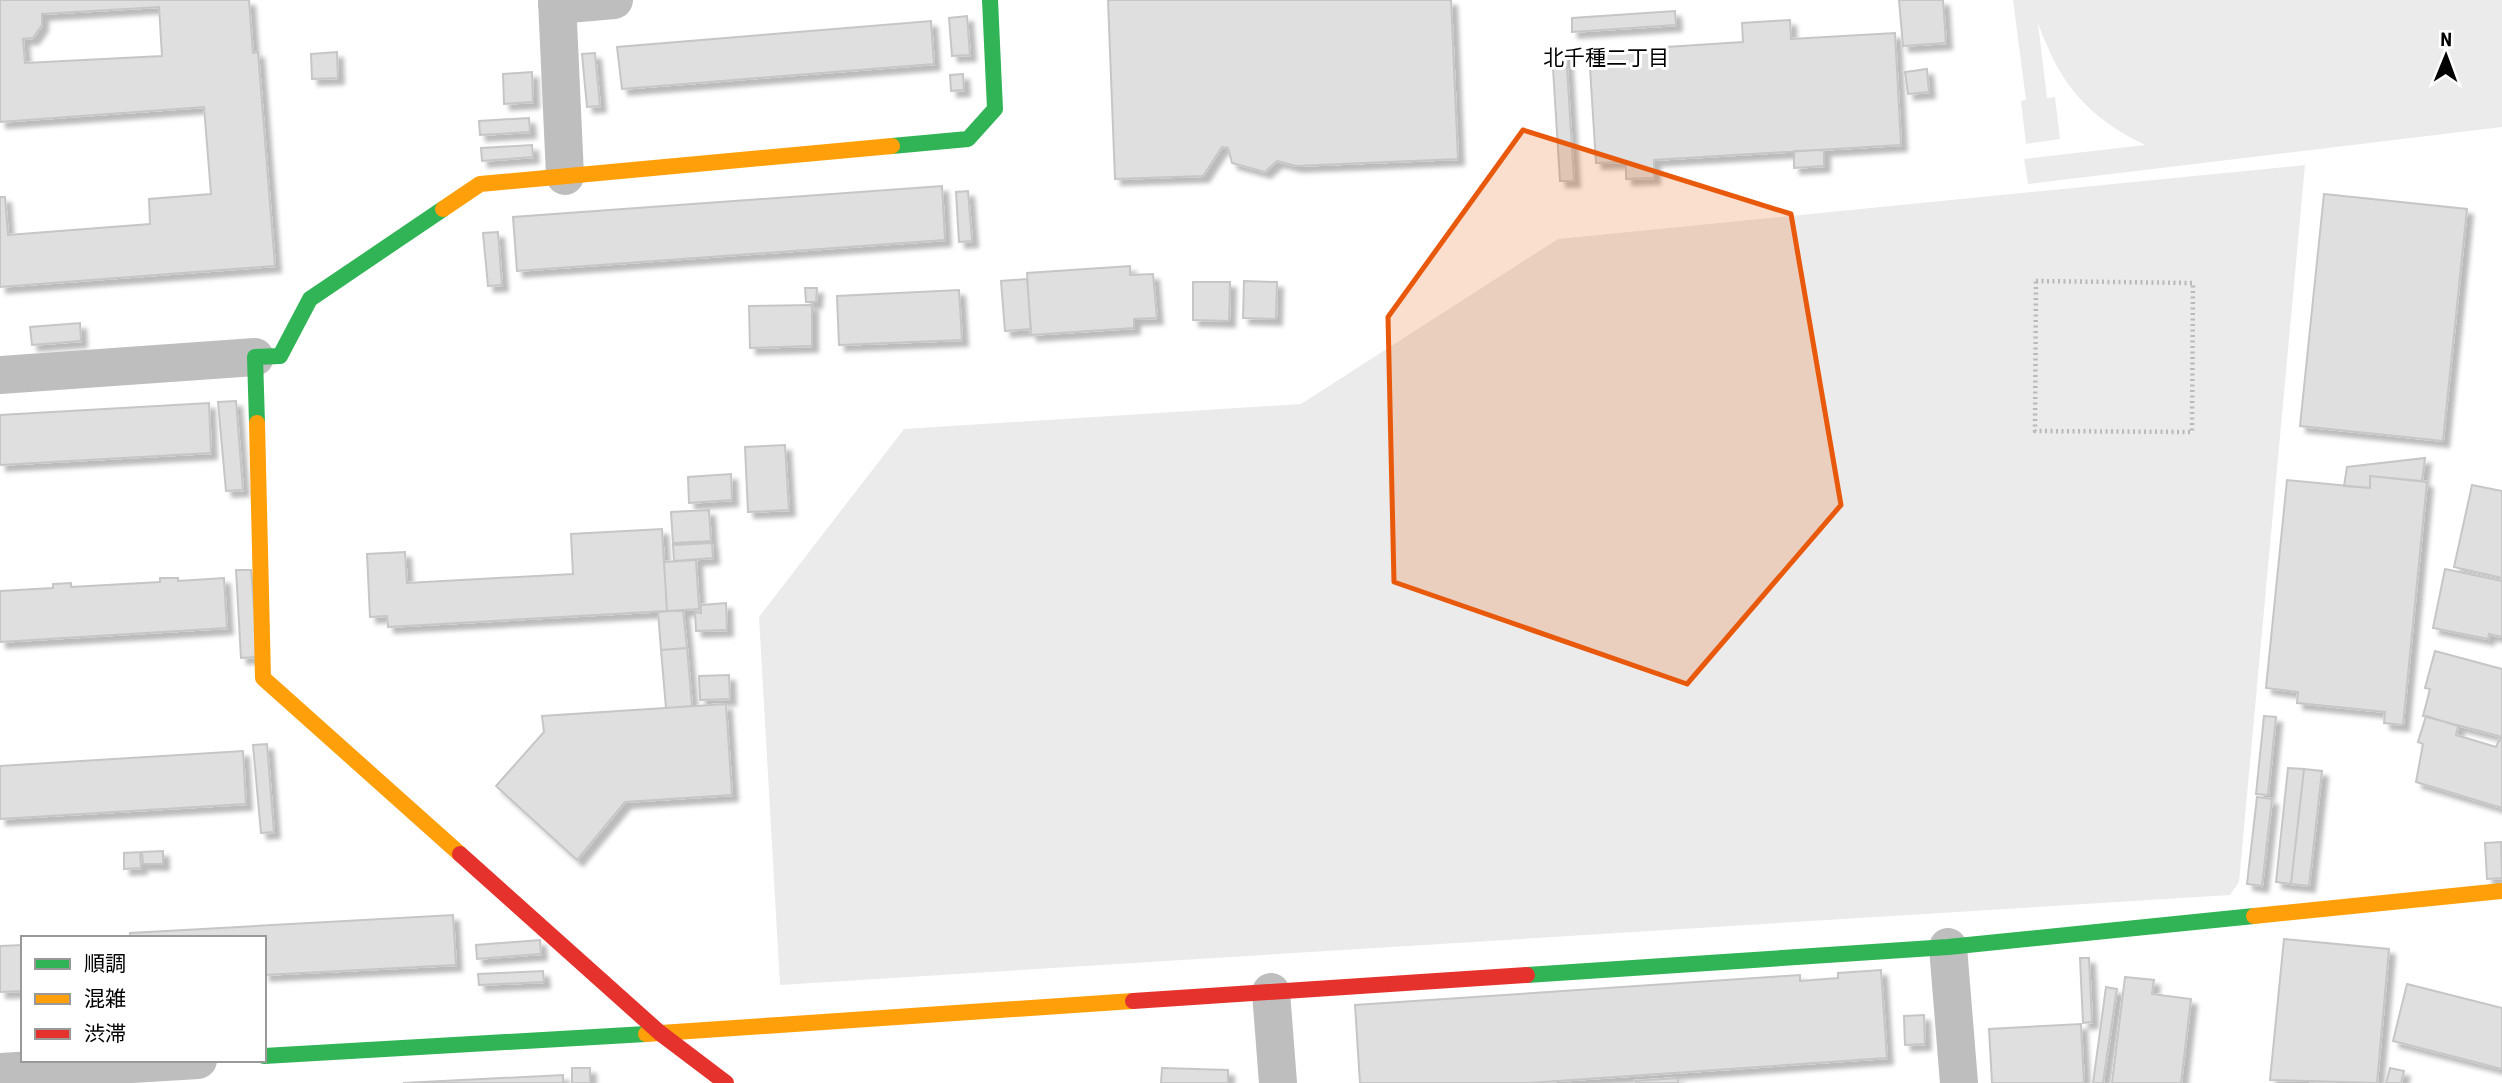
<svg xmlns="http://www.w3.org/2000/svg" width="2502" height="1083" viewBox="0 0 2502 1083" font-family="'Roboto Condensed','Noto Sans JP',sans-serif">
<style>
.green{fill:#ebebeb}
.building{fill:#dfdfdf;stroke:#c6c6c6;stroke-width:2;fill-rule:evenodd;filter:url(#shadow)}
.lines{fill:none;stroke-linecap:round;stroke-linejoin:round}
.path{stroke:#b9b9b9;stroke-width:4.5;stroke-dasharray:2 3.5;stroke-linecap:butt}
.street{stroke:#bebebe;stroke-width:38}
.fast{stroke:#30b455;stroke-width:16}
.slow{stroke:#ff9f0a;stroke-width:16}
.jam{stroke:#e5322d;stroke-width:16}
.marked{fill:#e8590c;fill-opacity:0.2;stroke:#e8590c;stroke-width:5;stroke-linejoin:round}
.labels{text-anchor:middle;stroke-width:6;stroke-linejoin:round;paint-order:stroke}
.neighbourhood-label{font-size:21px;fill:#000;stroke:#fff}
</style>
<defs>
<filter id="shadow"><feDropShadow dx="6" dy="6" stdDeviation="2" flood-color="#0004"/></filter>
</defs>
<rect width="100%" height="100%" fill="#fff"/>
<path class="green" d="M2013 0H2502V127L2028 184 2024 159 2145 145C2086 116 2060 84 2038 23L2047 98 2055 97 2060 139 2026 144 2021 101 2026 100Z
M2305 165 2239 882 2230 895 780 985 759 617 904 429 1301 404 1558 239Z"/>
<path class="building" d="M0 0H249L253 53 258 52 275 266 0 287V197H5L8 235 150 224 149 199 211 194 204 107 0 122ZM159 7 162 56 25 63 23 39 33 38 42 25V14Z
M1108 0H1451L1458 159 1296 166 1277 161 1265 172 1232 163 1228 148 1222 147 1203 176 1115 179Z
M1899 0H1943L1946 43 1903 46Z
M1675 11 1676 25 1572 32V18Z
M967 16 970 55 952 56 949 18Z
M1790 20 1791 39 1895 33 1901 145 1654 160V178L1626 179V162L1596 163 1589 52 1743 42 1742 23Z
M931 21 934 64 622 89 617 47Z
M1566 51 1574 181H1560L1552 52Z
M337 52 338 78 312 79 311 54Z
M595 53 600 106 587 107 582 54Z
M1927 69 1929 92 1908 94 1905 72Z
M532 72 533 102 504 104 503 74Z
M963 74 964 90 951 91 950 75Z
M529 118 530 132 480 135 479 121Z
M532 145 533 157 482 161 481 148Z
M1824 150V166L1794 168V151Z
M942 186 945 240 517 271 513 217Z
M968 191 972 241 959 242 956 192Z
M2324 194 2467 209 2443 441 2300 426Z
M498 232 502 285 488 286 483 233Z
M1130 266V275L1153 274 1157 318 1134 319V328L1031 335 1027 273Z
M1027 279 1031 329 1005 331 1001 281Z
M1244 281 1277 282 1276 319 1243 318Z
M1193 282H1230L1229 321 1193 320Z
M805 288H817L816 302H806Z
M959 290 962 340 839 345 837 296Z
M812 305V346L750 348 749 306Z
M80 323 81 341 32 345 30 327Z
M236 401 243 490 226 491 218 402Z
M209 403 211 453 0 465V415Z
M785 445 789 510 748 512 745 447Z
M2425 458 2422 481 2370 476V488L2344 486 2347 467Z
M731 474 732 500 689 503 688 477Z
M2370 476 2427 482 2403 725 2384 723 2385 712 2297 703 2298 692 2266 688 2287 480 2370 488Z
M2472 485 2502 491V578L2454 567Z
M709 510 711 541 673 543 671 512Z
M662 529 667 611 388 627 387 616 370 617 367 554 405 552 407 583 573 574 571 534Z
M712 543 713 558 674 561 673 545Z
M696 560 699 609 667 611 664 562Z
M2445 569 2502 581V637L2489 634 2488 639 2433 628Z
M236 570H251L258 657 241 658Z
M160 578H178V581L224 578 227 628 0 642V591L53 588V584L71 583V587L160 582Z
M726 603 727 630 696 631 695 612 701 613V605Z
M683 610 687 648 661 650 658 612Z
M687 648 692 706 666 708 661 650Z
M2435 651 2502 669V737L2423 716 2430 689 2425 688Z
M729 675 730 699 700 700 699 676Z
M726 704 732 795 625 802 577 860 496 786 544 732 542 716Z
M2264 716 2276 717 2268 795 2256 794Z
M2426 716 2458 726 2456 735 2496 747 2499 740 2502 741V808L2416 782 2423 744 2418 742Z
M267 744 274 832 261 833 253 745Z
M243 751 246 804 0 819V766Z
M2288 768 2304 769 2291 884 2276 882Z
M2304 769 2322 771 2309 886 2291 884Z
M2257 797 2272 799 2262 886 2247 884Z
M2501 842 2502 878 2487 879 2485 843Z
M163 851V864H143L142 852Z
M140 852 141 868 124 869V853Z
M453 915 456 965 264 975V938H130V933Z
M2284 939 2389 949 2377 1083 2270 1080Z
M540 940 541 954 477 959 476 945Z
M23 945V991L0 992V946Z
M2080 958H2089L2092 1022 2083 1023Z
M1881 970 1887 1058 1529 1083H1360L1355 1005 1800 975V981L1838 978V973Z
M543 971 544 982 479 985 478 974Z
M2125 977 2154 980 2152 994 2191 999 2181 1083H2112Z
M2407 984 2502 1008V1069L2393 1041Z
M2106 987 2117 989 2103 1083H2093Z
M1924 1015 1925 1044 1905 1045 1904 1016Z
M2081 1024 2084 1083H1992L1989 1029Z
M572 1068H590V1083H572Z
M1162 1068 1228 1070V1083H1161Z
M2390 1068 2404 1071 2401 1083H2386Z
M563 1075V1083H403Z
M1678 1078V1083H1636L1635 1081Z"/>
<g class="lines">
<path class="path" d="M2036 281 2193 283 2192 432 2035 431Z"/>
<path class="street" d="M557 0 565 176
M557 5 614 0
M0 375 255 357
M1948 947 1959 1083
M1271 992 1278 1083
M0 1072 198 1060"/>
<path class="fast" d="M892 146 968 139 995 109 990 0
M257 423 255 357 280 356 310 299 443 209
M1527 975 1948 947 2254 916
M264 1056 646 1034"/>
<path class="slow" d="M443 209 480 184 892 146
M257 423 263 678 460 854
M2254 916 2502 891
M646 1034 1133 1001"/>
<path class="jam" d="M460 854 660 1033 726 1083
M1133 1001 1527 975"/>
</g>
<path class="marked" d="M1523 130 1791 214 1841 505 1687 684 1394 582 1388 317Z"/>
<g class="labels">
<g class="neighbourhood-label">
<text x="1606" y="65">北千種二丁目</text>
</g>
</g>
<rect x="21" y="936" width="245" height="126" fill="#ffffff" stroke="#999999" stroke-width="2"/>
<rect x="35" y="959" width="35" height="10" fill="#30b455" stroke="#999999" stroke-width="2"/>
<text x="84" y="971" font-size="21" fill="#000000">順調</text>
<rect x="35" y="994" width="35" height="10" fill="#ff9f0a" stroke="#999999" stroke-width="2"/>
<text x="84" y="1006" font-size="21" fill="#000000">混雑</text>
<rect x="35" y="1029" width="35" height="10" fill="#e5322d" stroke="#999999" stroke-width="2"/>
<text x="84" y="1041" font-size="21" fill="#000000">渋滞</text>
<g transform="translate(2446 56) rotate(1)" stroke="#ffffff" stroke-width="5" paint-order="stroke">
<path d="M0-5L12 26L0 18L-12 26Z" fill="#000000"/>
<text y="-10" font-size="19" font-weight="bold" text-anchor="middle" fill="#000000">N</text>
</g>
</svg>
